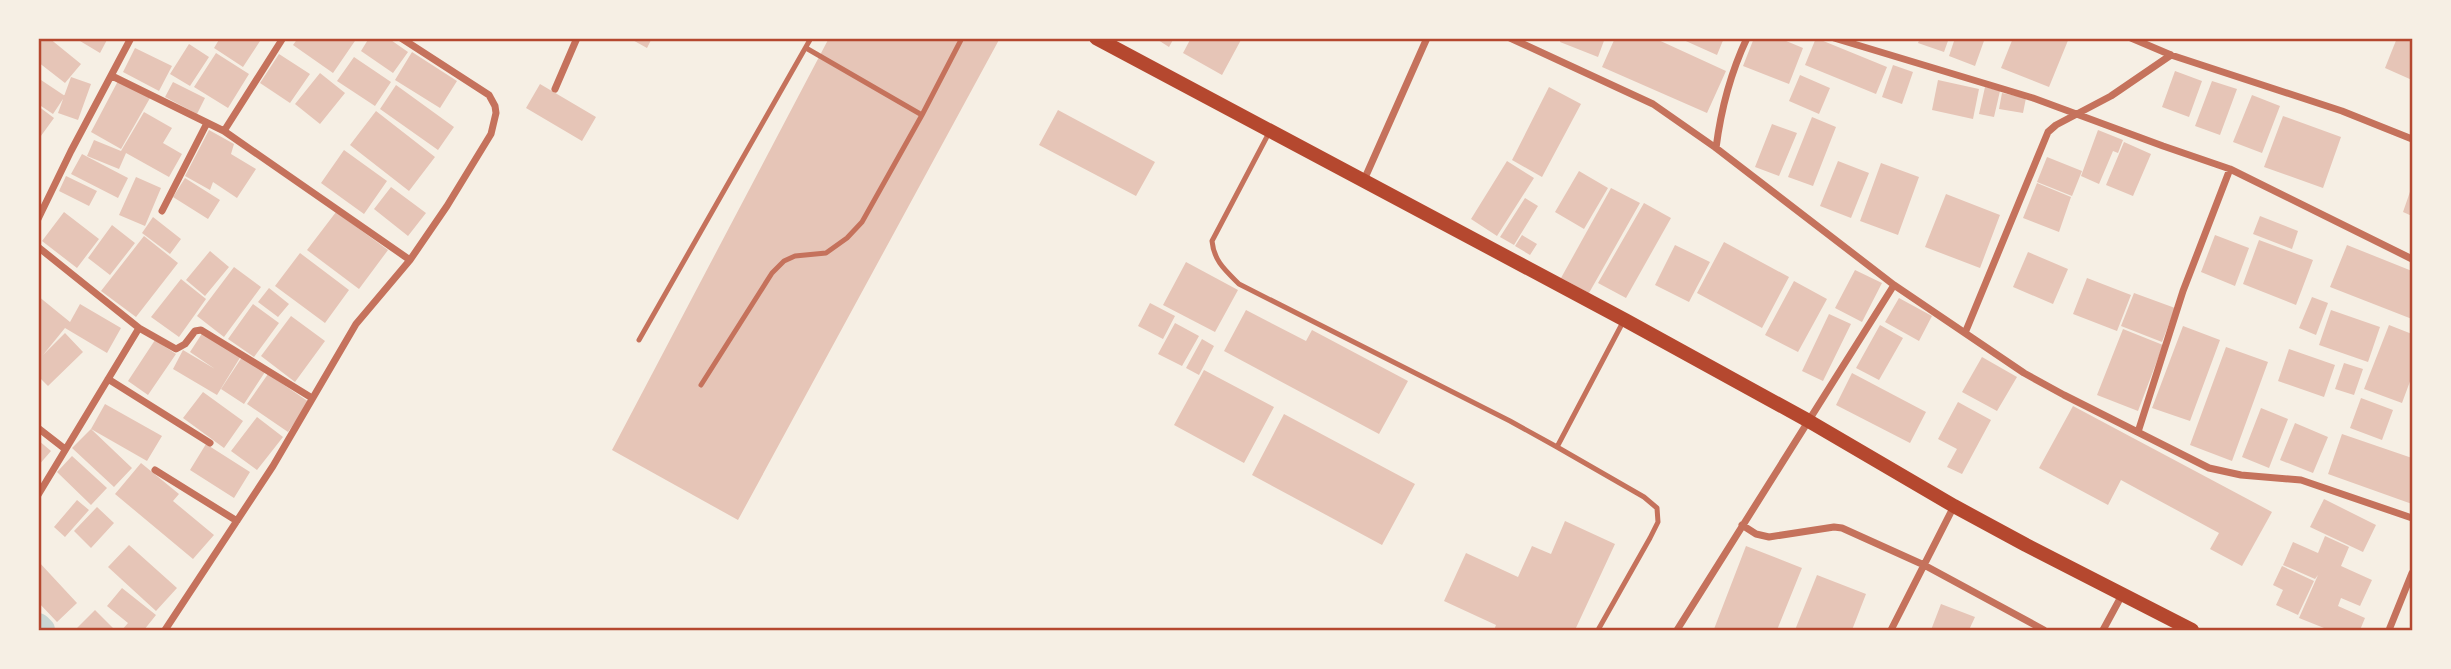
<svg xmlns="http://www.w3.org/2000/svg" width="2451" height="669" viewBox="0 0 2451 669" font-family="Montserrat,sans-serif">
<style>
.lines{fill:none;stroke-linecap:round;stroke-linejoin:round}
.canal{stroke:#c9d6d2;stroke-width:26}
.building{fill:#e6c5b7}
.service{stroke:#c5725c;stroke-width:5}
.minor{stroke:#c5725c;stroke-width:7}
.secondary{stroke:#b5482f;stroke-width:14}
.neatline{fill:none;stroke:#b5482f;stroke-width:2.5}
</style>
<rect width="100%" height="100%" fill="#f6efe4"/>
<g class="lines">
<path class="canal" d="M38 626 42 630"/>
</g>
<path class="building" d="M38 38H49L81 64 65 83 38 62Z
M75 38H108L100 53Z
M220 38H262L243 67 214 48Z
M298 38H357L333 73 293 45Z
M369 38H388L408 52 393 73 361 51Z
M629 38H652L647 48Z
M829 38H1000L738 520 612 450Z
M1155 38H1174L1169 47Z
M1191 38H1242L1222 75 1183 53Z
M1561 38H1605L1598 57 1560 42Z
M1615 38H1654L1726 71 1707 113 1602 67Z
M1679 38H1724L1717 55Z
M1754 38H1779L1803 48 1789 84 1743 66Z
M1816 38 1887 67 1876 94 1805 65Z
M1920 38H1949L1944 52 1918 43Z
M1955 38H1985L1975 66 1949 56Z
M2013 38H2069L2049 87 2001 68Z
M2397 38 2412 40V80L2385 68Z
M189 44 209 57 190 86 170 74Z
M135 48 172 66 159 91 123 72Z
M412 52 457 81 440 108 395 80Z
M216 53 249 74 228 108 194 87Z
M279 54 310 74 290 103 260 83Z
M354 57 391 82 375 106 337 81Z
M1893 65 1913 72 1902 104 1882 97Z
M2175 71 2202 81 2189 117 2162 107Z
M320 73 345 93 320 124 295 104Z
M1800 75 1830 88 1819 114 1789 101Z
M71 77 91 84 78 120 58 113Z
M38 78 65 96 53 114 38 104Z
M1938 80 1979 89 1973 119 1932 110Z
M118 81 150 98 121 149 91 132Z
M2212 81 2237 89 2220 135 2195 126Z
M173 82 205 98 197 114 165 97Z
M540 84 596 117 582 141 526 108Z
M396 85 454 127 438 150 380 109Z
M1549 87 1581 104 1542 177 1512 160Z
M1985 87 2000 91 1994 117 1979 114Z
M2002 93 2026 98 2023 113 1999 109Z
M2252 95 2280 106 2262 153 2233 142Z
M38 106 54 118 38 140Z
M1058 110 1155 162 1136 196 1039 145Z
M376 111 435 157 409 191 350 145Z
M144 112 172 128 163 143 182 154 169 177 126 153 119 169 87 156 94 140 121 151Z
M2283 116 2341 137 2323 188 2264 167Z
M1812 117 1836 127 1813 186 1788 177Z
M1772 124 1797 133 1779 176 1755 167Z
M209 130 234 144 231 154 256 169 237 198 213 182 210 190 185 176Z
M2098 130 2123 140 2118 153 2113 151 2099 184 2081 176Z
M2124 142 2151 154 2133 196 2106 185Z
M344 150 387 181 364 214 321 183Z
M82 154 128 178 118 198 71 174Z
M2047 157 2082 171 2072 196 2037 182Z
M1507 161 1534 178 1497 236 1471 219Z
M1838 161 1869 173 1851 218 1820 206Z
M1881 163 1919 177 1898 235 1860 221Z
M1579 171 1608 188 1584 229 1555 212Z
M66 176 97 191 89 206 59 191Z
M136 177 161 188 145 226 119 215Z
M185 178 220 200 208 219 173 197Z
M2037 183 2071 197 2059 232 2023 218Z
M2412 186V216L2403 212Z
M391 187 426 213 408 236 374 209Z
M1611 188 1640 203 1589 293 1561 278Z
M1946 194 2000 215 1980 268 1925 247Z
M1525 198 1538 206 1514 245 1500 237Z
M1644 203 1671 218 1626 298 1598 283Z
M64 212 99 239 77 268 42 241Z
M336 212 388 250 359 289 307 250Z
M2260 216 2298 231 2292 249 2253 234Z
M153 217 181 239 170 254 142 233Z
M112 225 135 243 110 275 88 258Z
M1522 235 1537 244 1530 255 1515 246Z
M2215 235 2249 248 2235 286 2201 272Z
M144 236 178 263 136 317 101 291Z
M2259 240 2313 260 2296 305 2243 284Z
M1724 242 1789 277 1762 328 1697 293Z
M1675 245 1710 262 1689 302 1655 285Z
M2347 245 2412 271V319L2330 287Z
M210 251 229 267 205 296 186 280Z
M2028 252 2068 269 2053 304 2013 287Z
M300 253 349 290 325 323 275 286Z
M1186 262 1238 290 1215 332 1163 305Z
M234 267 261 287 224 337 197 316Z
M1855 270 1882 283 1862 322 1835 308Z
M2087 278 2131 295 2117 331 2073 314Z
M181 279 206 299 179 337 151 317Z
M1794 281 1827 299 1798 352 1765 335Z
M269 288 289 304 278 317 258 302Z
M2134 293 2175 308 2162 342 2121 326Z
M38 296 70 322 80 304 121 328 107 353 65 328 43 355 65 333 83 352 48 386 38 376Z
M2312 297 2328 303 2316 335 2299 328Z
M1899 298 1932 316 1919 341 1885 322Z
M1150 303 1175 316 1163 339 1138 326Z
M253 304 279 323 254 357 228 339Z
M1246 310 1306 341 1312 330 1408 381 1379 434 1224 351Z
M2331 310 2380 327 2368 362 2319 345Z
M1829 314 1851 324 1823 381 1802 371Z
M291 316 325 341 295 382 261 356Z
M1175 323 1199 336 1182 366 1158 354Z
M1880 325 1903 338 1879 380 1856 368Z
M2389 325 2412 334V376L2402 403 2364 389Z
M2183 326 2220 340 2190 421 2152 408Z
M2123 329 2163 345 2138 411 2097 395Z
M203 332 241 356 217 395 173 369 183 350 215 369 190 352Z
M1202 339 1214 346 1199 375 1186 368Z
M155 340 176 354 148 395 128 381Z
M2226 347 2268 362 2232 461 2190 445Z
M2289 349 2335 365 2324 397 2278 381Z
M242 357 265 372 244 404 221 389Z
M1982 357 2017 377 1997 411 1962 392Z
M2344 363 2363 369 2354 395 2335 389Z
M1204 370 1274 407 1244 463 1174 425Z
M1852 373 1926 412 1910 443 1836 405Z
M268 374 309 402 288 432 247 404Z
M203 392 243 421 224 448 183 418Z
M2361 398 2393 410 2382 440 2350 428Z
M1958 402 1991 420 1962 474 1947 467 1957 449 1938 439Z
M105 404 162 436 147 461 91 429Z
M2073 406 2272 512 2242 566 2210 549 2219 533 2121 480 2108 505 2039 468Z
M2261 408 2288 419 2269 468 2242 457Z
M1284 414 1415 484 1382 545 1252 475Z
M257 417 283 437 257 470 231 451Z
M2295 423 2328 437 2313 473 2280 460Z
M91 429 132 468 114 487 72 448Z
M2342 434 2412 458V504L2328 474Z
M38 440 51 451 38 466Z
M206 444 250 472 234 498 190 470Z
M72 456 107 488 91 505 57 472Z
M141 463 179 494 173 501 214 535 193 559 115 494Z
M2324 499 2376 525 2363 552 2310 527Z
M77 500 89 510 65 537 54 527Z
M97 507 114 523 91 548 74 531Z
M1565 521 1615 544 1575 630H1494L1496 625 1444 601 1466 553 1518 577 1532 546 1551 554Z
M2325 536 2349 547 2341 566 2372 580 2360 606 2341 598 2338 606 2365 618 2360 630H2329L2299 618 2318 575 2315 579 2283 565 2293 542 2318 553Z
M129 545 177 588 156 611 108 567Z
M1746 546 1802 568 1777 630 1714 629Z
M38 561 77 603 57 622 38 602Z
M2282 566 2314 581 2298 615 2276 605 2283 590 2273 585Z
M1817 575 1866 594 1852 630H1795Z
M122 588 156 615 144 630H122L128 623 107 606Z
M1941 604 1975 617 1969 630H1931Z
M95 610 113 628 111 630H75Z"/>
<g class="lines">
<path class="service" d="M806 48 922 115
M1270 131 1212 241C1214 261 1225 270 1239 284L1510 421 1557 447 1623 322
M639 340 811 38
M701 385 772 273 784 261 795 256 826 253 847 238 862 222 922 115 962 38
M1557 447 1644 497 1657 508 1658 522 1650 538 1598 630"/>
<path class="minor" d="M1510 38 1653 104 1716 148 1894 285 2024 373 2064 395 2209 468 2241 475 2301 480 2412 518
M1834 38 2033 98 2163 146 2230 169 2412 259
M2131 38 2171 55 2342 111 2412 139
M112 76 224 131 410 260
M555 89 577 38
M224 131 283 38
M1716 148C1721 109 1730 74 1747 38
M1364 180 1427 38
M162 211 207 123
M38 219 71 151 131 38
M38 247 139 328 38 495
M139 328 176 349 185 344 195 331 201 330 312 398
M1965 333 2048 132 2056 125 2111 96 2171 55
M108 379 210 443
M38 428 65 449
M2138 432 2183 291 2230 169
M155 470 237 521
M1742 525 1756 534 1769 537 1834 527 1842 528 1924 565 2044 630
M165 630 273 466 356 324 410 260 447 206 491 134 496 113 495 106 489 95 401 38
M1677 630 1894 285
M1891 630 1954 506
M2103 630 2122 595
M2389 630 2412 573"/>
<path class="secondary" d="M1096 38 1625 320 1807 420 1954 506 2026 545 2192 630"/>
</g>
<rect width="2451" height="669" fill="none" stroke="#f6efe4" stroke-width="80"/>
<rect x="40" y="40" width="2371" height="589" class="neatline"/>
</svg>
